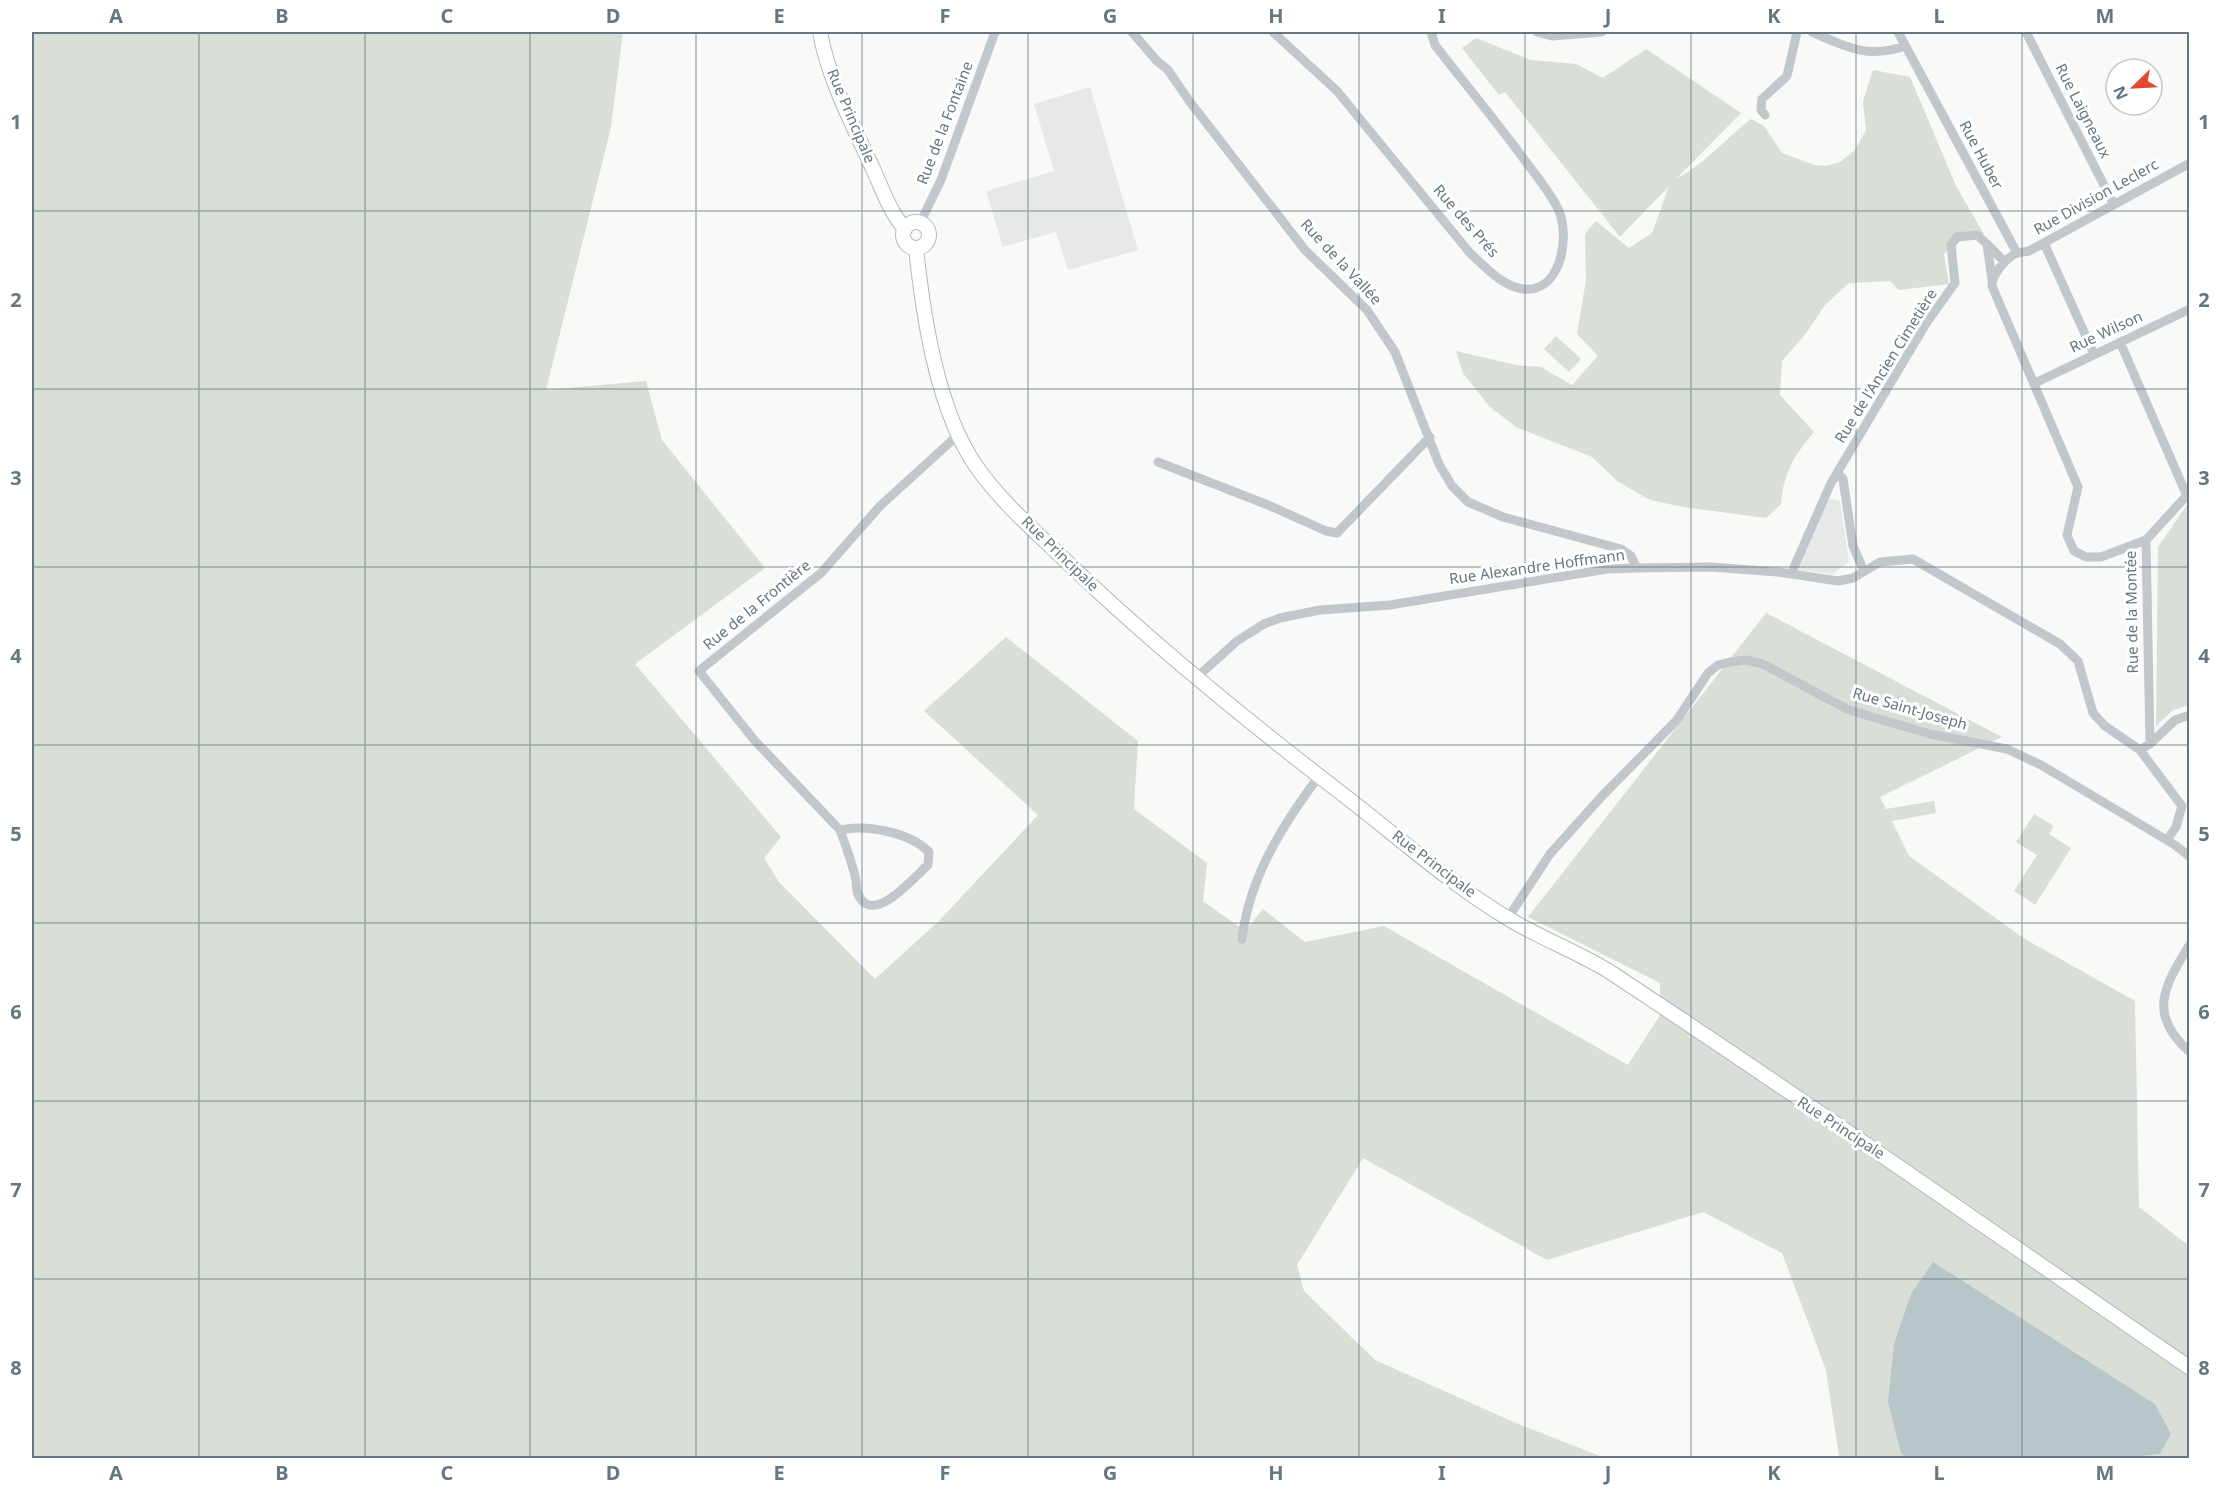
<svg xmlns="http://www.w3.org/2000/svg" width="2221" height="1490" viewBox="0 0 2221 1490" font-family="'Noto Sans',sans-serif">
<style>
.built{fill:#e7e9e8}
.green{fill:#d9ded6}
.water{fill:#b8c6c9}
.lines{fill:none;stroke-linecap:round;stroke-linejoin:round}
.secondary-casing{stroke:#b2b9be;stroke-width:16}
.street{stroke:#c2c7cb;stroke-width:9}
.secondary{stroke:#fff;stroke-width:14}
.grid{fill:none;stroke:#647782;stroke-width:1.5;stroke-opacity:0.55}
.labels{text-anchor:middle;stroke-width:6;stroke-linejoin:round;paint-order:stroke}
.street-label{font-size:15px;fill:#647782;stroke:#fff}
.neatline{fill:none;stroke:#647782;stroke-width:2}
.grid-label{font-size:20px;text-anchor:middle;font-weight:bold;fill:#647782}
</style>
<rect width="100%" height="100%" fill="#f9f9f7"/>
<path class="built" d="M1090 87 1138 250 1068 270 1056 232 1003 247 986 191 1054 171 1034 104Z
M1829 499 1840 501 1849 562 1832 574 1797 570Z"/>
<path class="green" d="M32 32H623L611 127 546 390 646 381 662 440 765 568 635 664 781 837 764 858 779 882 875 979 939 921 1038 815 924 711 1006 637 1138 741 1134 809 1207 863 1203 901 1245 931 1263 909 1305 942 1384 926 1628 1065 1660 1015V983L1528 917 1766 613 2002 737 1880 797 1886 809 1934 801 1936 813 1892 821 1909 856 2025 939 2135 1001 2139 1207 2189 1246V1458H2125L2160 1454 2171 1434 1901 1453 1906 1458H1835L1839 1456 1826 1370 1782 1253 1703 1212 1547 1260 1363 1158 1297 1265 1304 1291 1375 1360 1518 1424 1605 1458H32Z
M1476 38 1531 60 1576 64 1603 78 1646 49 1741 113 1676 179C1705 164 1725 139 1751 119L1764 126 1782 153 1814 165 1826 166 1840 162 1855 150 1866 130 1863 101 1873 70 1910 77 1957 188 1984 234 1955 238 1944 255 1949 284 1899 290 1890 281 1849 283 1825 305 1807 332 1782 361 1780 395 1814 432C1793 457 1784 472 1781 504L1766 518 1683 507 1650 500 1617 481 1592 457 1516 427 1489 406 1463 373 1456 351 1516 365 1541 367 1572 385 1598 356 1577 334 1586 280 1585 234 1596 221 1629 248 1652 233 1669 186 1620 237 1505 92 1499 95 1462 48Z
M1556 336 1581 359 1569 372 1544 349Z
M2189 502V705L2173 710 2156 726 2158 547Z
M2034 814 2054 826 2049 834 2071 848 2035 905 2014 891 2037 855 2016 842Z"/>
<path class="water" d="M1933 1262 2155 1404 2171 1434 2160 1454 2125 1458H1906L1901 1453 1888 1402 1894 1344 1911 1294Z"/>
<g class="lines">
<g class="secondary-casing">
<path id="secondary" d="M820 32C828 79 854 127 874 171 883 191 890 212 905 229
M903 235a13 13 0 1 1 26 0a13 13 0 1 1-26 0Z
M916 248C923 315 937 410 976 466 1000 501 1035 531 1066 561 1152 644 1246 720 1341 793 1396 835 1450 884 1509 919 1542 939 1578 952 1610 972 1806 1101 1997 1235 2190 1368"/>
</g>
<path class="street" d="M1132 32 1157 61 1168 70 1190 102 1305 250 1367 310 1395 352 1439 464 1452 486 1468 502 1503 517 1621 549 1631 556 1637 568
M1273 32 1337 91 1470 253C1485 267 1502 286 1523 289 1561 293 1570 238 1559 211 1551 193 1537 177 1526 162 1497 122 1465 84 1435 45L1431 32
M1537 32 1552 36 1602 32
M1812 32C1847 47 1867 59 1905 46
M1898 32 2017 253C2006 258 1992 274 1992 286L2078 487 2067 535 2074 551 2086 557H2101L2146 540 2190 492
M2026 32 2113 203
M1765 115 1761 110 1762 99 1787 76 1797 32
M920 223 941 180 995 32
M2044 243 2094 354
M1987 244 2005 262
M2017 253 2029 251 2190 163
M2120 342 2187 496
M2035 383 2190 309
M1158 462 1268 505 1326 531 1337 533 1430 437
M1838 474 1843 479 1853 546 1864 571
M2146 540 2150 744 2140 750 2182 806 2176 827 2167 840
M1791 574 1831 483 1927 322 1955 283 1951 245 1957 237 1977 235 1987 244 1992 280
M1196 678 1237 641 1264 624 1280 618 1320 610 1390 605 1607 569 1637 568 1711 567 1778 572 1838 581 1853 578 1880 562 1913 559 2060 644 2078 661 2093 713 2105 726 2140 750
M2150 744 2175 720 2190 715
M840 830C866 824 909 832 929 852L928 865C915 876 872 928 858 894 856 890 856 884 856 880 852 863 846 846 840 830L755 741 699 671 821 573 880 506 958 435
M1508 918 1550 854 1603 795 1677 720 1708 673 1718 665 1730 662 1746 660 1763 664 1847 709 1866 715 1930 734 2007 749 2041 765 2175 845 2190 857
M1242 939C1249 878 1283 824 1319 776
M2190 944C2165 985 2146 1014 2190 1052"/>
<use href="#secondary" class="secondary"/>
</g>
<path class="grid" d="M199 32V1458M365 32V1458M530 32V1458M696 32V1458M862 32V1458M1028 32V1458M1193 32V1458M1359 32V1458M1525 32V1458M1691 32V1458M1856 32V1458M2022 32V1458M32 211H2190M32 389H2190M32 567H2190M32 745H2190M32 923H2190M32 1101H2190M32 1279H2190"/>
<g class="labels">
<g class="street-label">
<text transform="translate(2083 111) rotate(63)" y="5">Rue Laigneaux</text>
<text transform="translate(851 116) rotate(67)" y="5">Rue Principale</text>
<text transform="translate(945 123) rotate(-69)" y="5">Rue de la Fontaine</text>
<text transform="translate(1981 155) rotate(62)" y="5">Rue Huber</text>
<text transform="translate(2096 197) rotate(-29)" y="5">Rue Division Leclerc</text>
<text transform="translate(1466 221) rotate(49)" y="5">Rue des Prés</text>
<text transform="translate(1341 262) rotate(47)" y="5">Rue de la Vallée</text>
<text transform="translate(2106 332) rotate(-25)" y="5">Rue Wilson</text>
<text transform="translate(1886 366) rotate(-58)" y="5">Rue de l'Ancien Cimetière</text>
<text transform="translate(1060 554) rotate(44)" y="5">Rue Principale</text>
<text transform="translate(1537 567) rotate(-8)" y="5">Rue Alexandre Hoffmann</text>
<text transform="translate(757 605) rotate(-39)" y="5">Rue de la Frontière</text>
<text transform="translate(2132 612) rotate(-91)" y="5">Rue de la Montée</text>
<text transform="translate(1910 709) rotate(16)" y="5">Rue Saint-Joseph</text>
<text transform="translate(1434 864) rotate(37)" y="5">Rue Principale</text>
<text transform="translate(1841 1128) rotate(33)" y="5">Rue Principale</text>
</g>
</g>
<rect width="2221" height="1490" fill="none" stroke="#ffffff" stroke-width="66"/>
<g transform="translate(2134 87) rotate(246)"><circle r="28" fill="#ffffff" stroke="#c1c9cd" stroke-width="1.5"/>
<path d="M0-4.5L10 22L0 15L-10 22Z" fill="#e24a2d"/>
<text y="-9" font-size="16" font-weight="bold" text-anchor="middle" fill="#647782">N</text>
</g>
<rect x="33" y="33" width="2155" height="1424" class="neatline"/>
<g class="grid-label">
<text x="116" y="23">A</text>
<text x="282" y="23">B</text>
<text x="447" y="23">C</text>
<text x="613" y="23">D</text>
<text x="779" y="23">E</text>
<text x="945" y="23">F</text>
<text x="1110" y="23">G</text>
<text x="1276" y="23">H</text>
<text x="1442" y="23">I</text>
<text x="1608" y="23">J</text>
<text x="1774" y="23">K</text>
<text x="1939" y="23">L</text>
<text x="2105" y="23">M</text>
<text x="16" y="129">1</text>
<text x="2204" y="129">1</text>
<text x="16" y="307">2</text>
<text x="2204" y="307">2</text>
<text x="16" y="485">3</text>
<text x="2204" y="485">3</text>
<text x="16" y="663">4</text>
<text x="2204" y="663">4</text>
<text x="16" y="841">5</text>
<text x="2204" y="841">5</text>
<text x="16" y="1019">6</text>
<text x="2204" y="1019">6</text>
<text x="16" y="1197">7</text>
<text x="2204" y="1197">7</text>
<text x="16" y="1375">8</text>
<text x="2204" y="1375">8</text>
<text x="116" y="1480">A</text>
<text x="282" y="1480">B</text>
<text x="447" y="1480">C</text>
<text x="613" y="1480">D</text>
<text x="779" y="1480">E</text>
<text x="945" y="1480">F</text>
<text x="1110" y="1480">G</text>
<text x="1276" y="1480">H</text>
<text x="1442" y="1480">I</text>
<text x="1608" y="1480">J</text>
<text x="1774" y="1480">K</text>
<text x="1939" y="1480">L</text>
<text x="2105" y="1480">M</text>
</g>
</svg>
